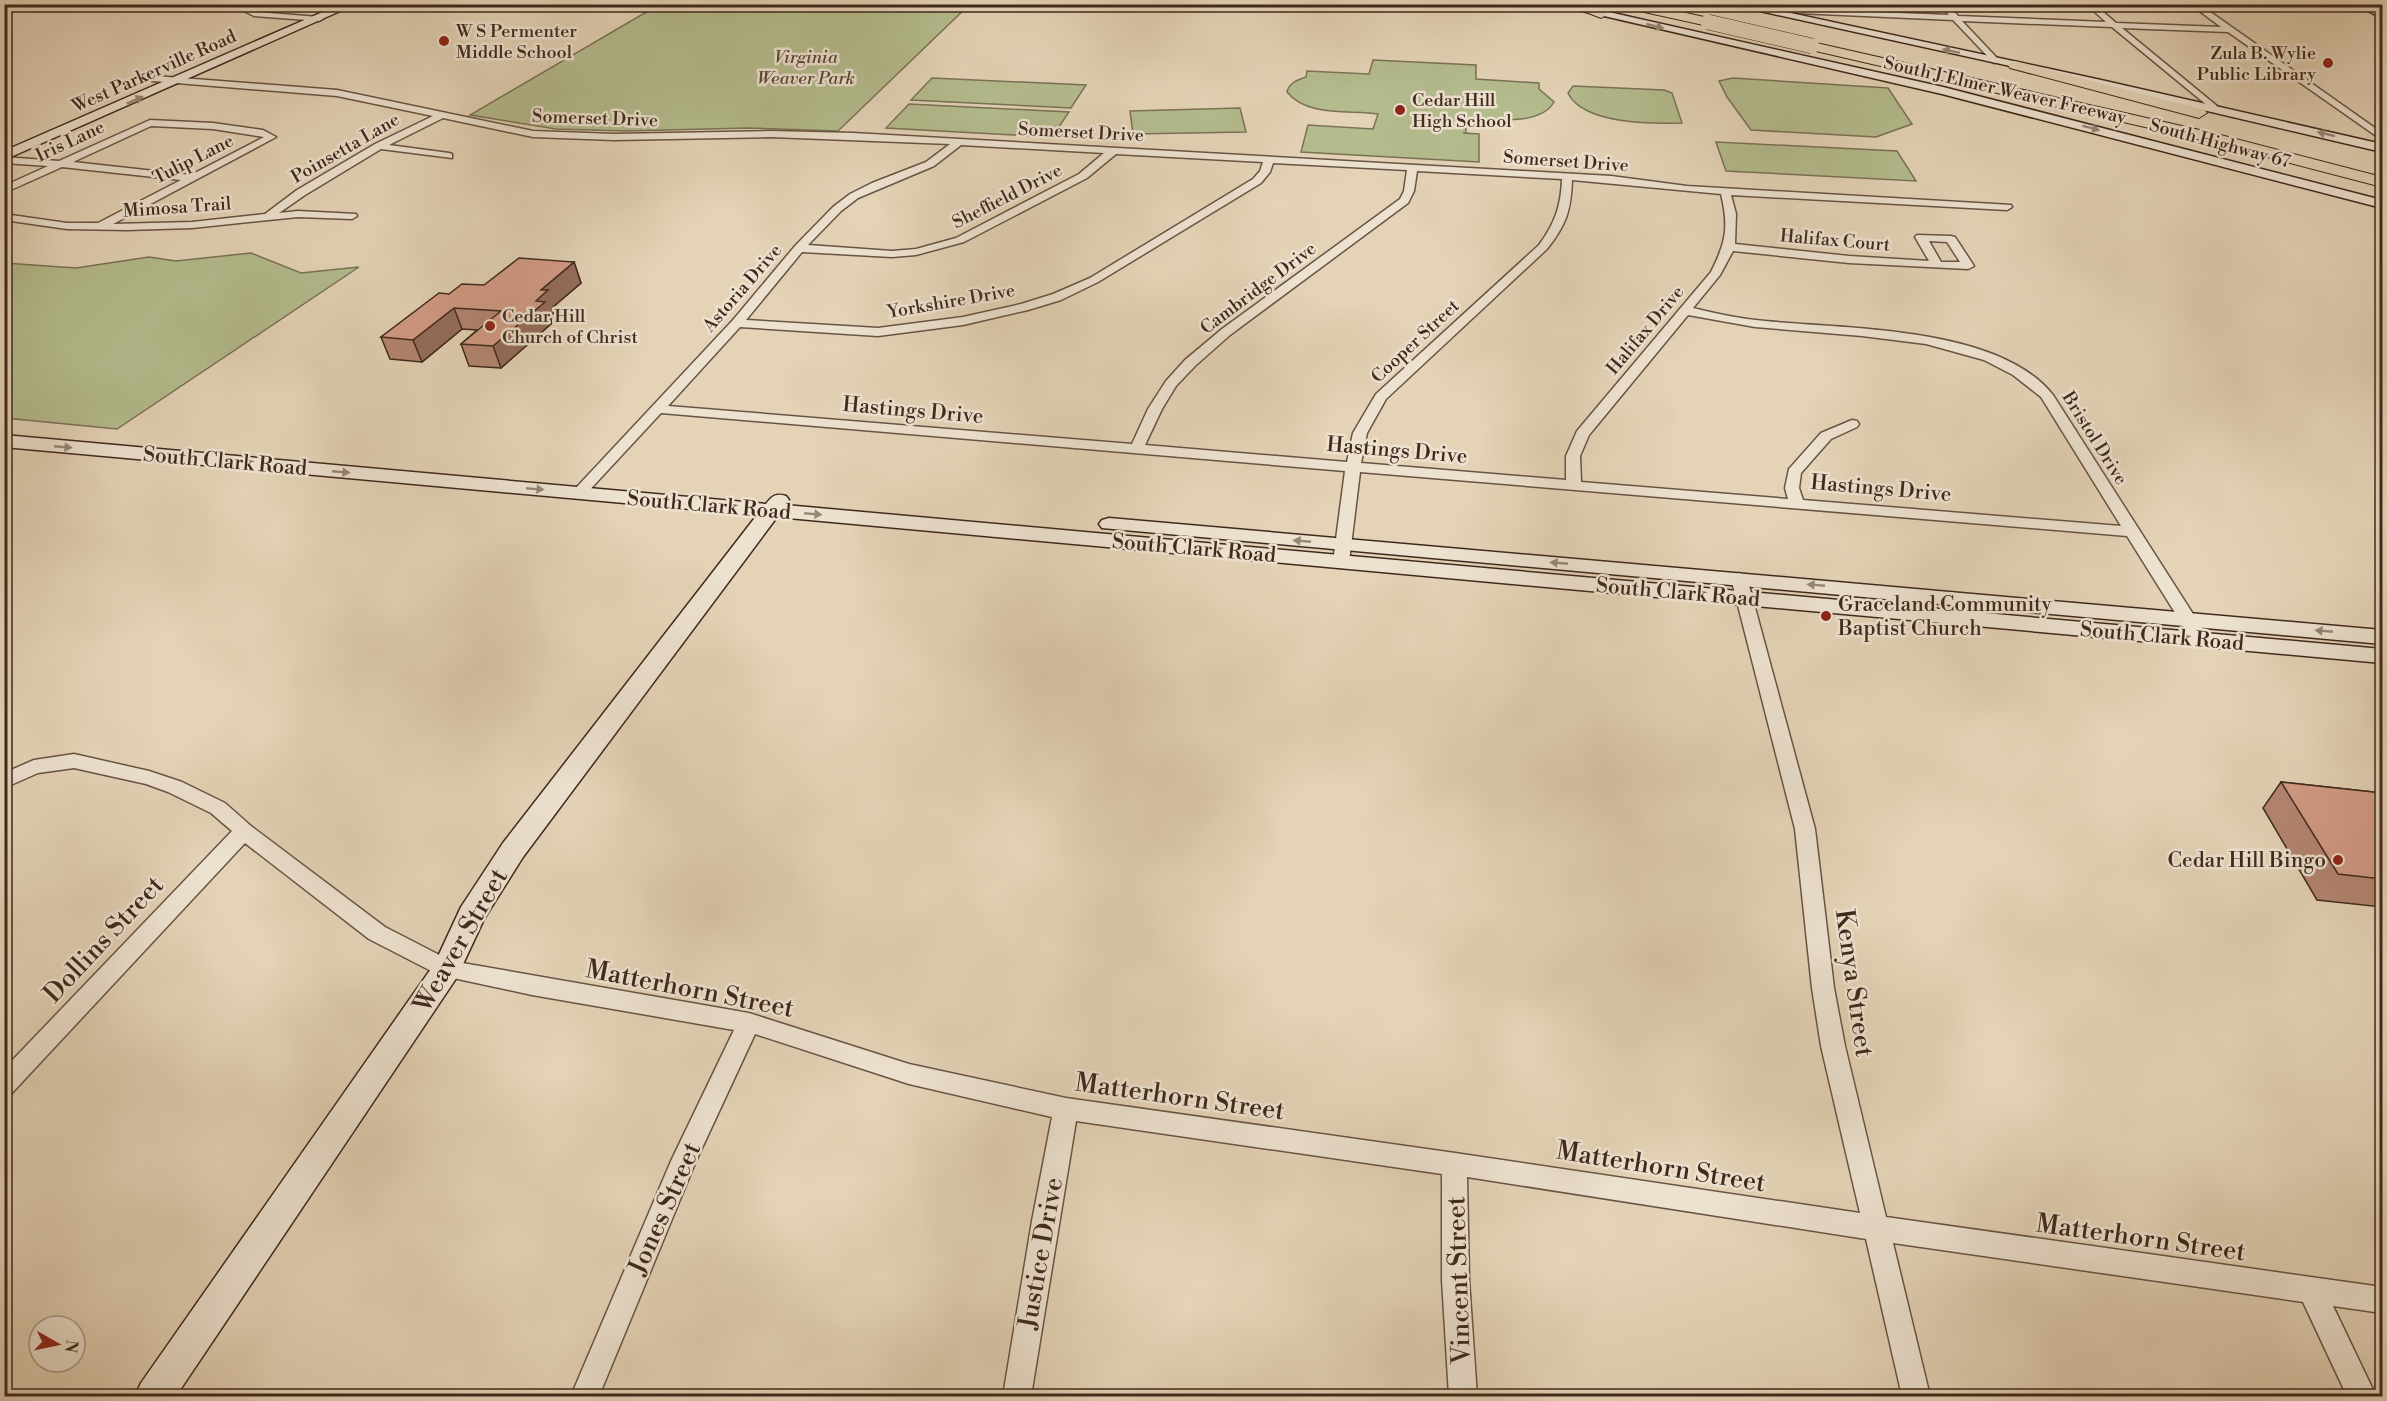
<svg xmlns="http://www.w3.org/2000/svg" width="2387" height="1401" viewBox="0 0 2387 1401" font-family="'Libre Bodoni',serif">
<style>
.green{fill:#b4bc8e;stroke:#7a7256;stroke-width:1.5}
.lines{fill:none;stroke-linecap:round;stroke-linejoin:round}
.street-casing{stroke:#685444;stroke-width:3}
.secondary-casing{stroke:#3f291d;stroke-width:3}
.highway-casing{stroke:#3f291d;stroke-width:2}
.street{fill:#ede2d0;fill-rule:evenodd}
.secondary{fill:#ede2d0;fill-rule:evenodd}
.highway{fill:#e4d3b7;fill-rule:evenodd}
.highway-bridge-casing{stroke:#3f291d;stroke-width:16;stroke-linecap:butt}
.highway-bridge{stroke:#e4d3b7;stroke-width:15}
.wall{fill:#b58673;stroke:#3f291d;stroke-width:1.5}
.shaded-wall{fill:#946d5e;stroke:#3f291d;stroke-width:1.5}
.building{fill:#d39c86;stroke:#3f291d;stroke-width:1.5}
.oneway{fill:#968676}
.poi-dot{fill:#8f2418;stroke:#ede2d0;stroke-width:2}
.labels{text-anchor:middle;stroke-width:5;stroke-linejoin:round;paint-order:stroke}
.far-poi-label{font-size:18px;fill:#3f291d;stroke:#ede2d0;text-anchor:start}
.far-park-label{font-size:18px;font-style:italic;fill:#564634;stroke:#ede2d0}
.far-street-label{font-size:18px;fill:#3f291d;stroke:#ede2d0}
.street-label{font-size:21px;fill:#3f291d;stroke:#ede2d0}
.poi-label{font-size:21px;fill:#3f291d;stroke:#ede2d0;text-anchor:start}
.near-street-label{font-size:26px;fill:#3f291d;stroke:#ede2d0}
</style>
<rect width="100%" height="100%" fill="#e4d3b7"/>
<filter id="stains"><feTurbulence type="fractalNoise" baseFrequency=".00333" numOctaves="4"/><feColorMatrix values="0 0 0 0 .2 0 0 0 0 .09 0 0 0 0 .02 0 0 0 .5 -.17"/></filter>
<radialGradient id="worn" r=".72"><stop offset=".6" stop-color="#630" stop-opacity="0"/><stop offset="1" stop-color="#630" stop-opacity=".3"/></radialGradient>
<path class="green" d="M660 4H969V5L838 131 749 128 625 131 556 129 470 115Z
M1373 60 1476 65V79L1539 83V89L1554 102C1540 127 1489 119 1465 118L1466 133H1463L1479 134V162L1301 152 1308 125 1373 129 1378 114C1349 110 1307 117 1287 92 1289 83 1297 80 1306 77L1307 71 1369 74Z
M932 78 1086 85 1071 108 911 100Z
M1733 78 1888 88 1912 124 1876 137 1751 130 1727 97 1719 81Z
M1573 86 1664 90 1672 93 1682 123C1652 124 1583 124 1568 93Z
M909 104 1069 112 1052 137 886 128Z
M1240 108 1246 132 1133 134 1130 111Z
M1716 142 1897 151 1916 181 1726 171Z
M251 253 301 273 359 267 117 429 5 418V263L76 268 149 257 176 261Z"/>
<g class="lines">
<g class="street-casing">
<path id="street" d="M11 4H22L4 12V7Z
M230 4H240L256 12 319 17 323 19 319 21 254 16Z
M1940 4H1948L1958 16 2106 22 2086 4H2094L2116 23 2221 27 2190 4H2199L2382 133V140L2228 32 2122 28 2217 106V110L2214 111 2112 27 1962 21 1997 58 1998 60 1994 63 1953 20 1798 13 1794 11 1798 9 1949 15Z
M155 76 337 90 533 131 614 134 771 131 853 133 1611 176 1687 186 2011 205 2012 207 2007 210 1731 195 1736 214 1735 244 1849 256 1929 261 1915 237 1917 235 1951 236 1955 237 1974 266 1968 269 1849 263 1733 251 1720 275 1693 308C1717 314 1741 319 1765 321 1845 329 1999 326 2053 395L2209 639 2206 643H2194L2127 536 1360 472 1349 562 1341 567 1333 562 1345 471 661 413 584 496H574L572 493 574 490 733 320 795 246 833 207 850 194 872 183 926 162 950 144 771 137 614 140 533 137 443 118 389 145 449 153 452 154V158L381 149 305 195 279 213 298 211 356 214 357 216 352 219 298 217 192 228 127 230 67 229 4 220V214L67 223H98L181 180 62 167 4 193V186L48 166 4 163V157L59 161 150 120 213 123 263 130 276 137 113 224 192 222 265 214 297 190 375 144 433 116 337 96 152 81 151 79ZM151 126 213 129 264 137 191 175 73 162ZM961 145 1104 153 1079 174 956 238 916 249 892 251 808 245 841 211 858 198 934 166ZM1116 154 1263 162 1260 171 1253 179 1090 278 1053 294 1021 304 963 317 878 328 746 320 802 252 892 257 916 255 964 242 1087 178ZM1273 163 1407 170 1404 191 1400 199 1222 329 1185 360 1166 381 1148 409 1132 444 668 406 740 327 878 336 963 325 1028 310 1061 300 1098 282 1261 183 1270 172ZM1417 171 1562 179C1561 206 1555 223 1539 245L1376 394 1353 433 1347 462 1145 445 1162 409 1176 386 1195 366 1230 335 1408 203 1414 191ZM1572 180 1721 194C1729 227 1726 242 1711 272L1577 431 1566 456V480L1361 463 1367 433 1386 399 1547 249C1566 225 1571 211 1572 180ZM1929 241 1947 242 1960 262H1941ZM1688 315 1755 327 1862 336 1926 344 1984 360 2013 375 2041 397 2121 526 1803 500 1799 488 1801 473 1831 439 1857 427 1859 424 1857 421 1852 420 1821 433 1789 469 1785 488 1788 499 1581 482 1580 456 1589 435Z
M1739 573 1747 578 1815 829 1834 988 1845 1046 1886 1217 2382 1287V1313L2333 1306 2376 1396H2347L2303 1302 1893 1243 1930 1396H1902L1866 1239 1467 1177 1469 1280 1477 1396H1449L1442 1280V1174L1076 1121 1031 1396H1003L1032 1221 1052 1117 909 1084 755 1034 696 1161 599 1396H571L671 1161 734 1030 532 995 439 975 369 939 245 843 12 1093 4 1096V1069L232 831 211 813 168 792 146 784 74 768 38 773 4 788V773L34 760 74 754 149 771 182 782 225 803 251 826 385 927 451 961 749 1013 909 1064 1066 1098 1455 1153 1860 1213 1821 1046 1812 988 1795 829 1731 578Z"/>
</g>
<g class="secondary-casing">
<path id="secondary" d="M341 4H356L4 160V151Z
M1552 4H1573L1943 87 2382 200V208L1942 94Z
M1728 4H1749L2101 80 2382 144V152L2101 86Z
M2357 4H2370L2382 12V19Z
M4 435 766 504C772 496 776 493 786 496L789 500 785 505 2382 649V663L777 517 523 857 484 919 457 977 176 1396H135L141 1383 435 963 461 907 503 843 757 515 4 447Z
M1109 518 2382 630V644L1102 528 1099 524 1102 520Z"/>
</g>
<g class="highway-casing">
<path id="highway" d="M1566 4C1580 4 1597 4 1608 14L1601 18Z
M1620 4H1646L1713 19 1715 22 1708 26 1626 8Z
M1812 42 2213 133 2382 177V187L2210 142 1807 49 1805 46 1807 43Z
M2015 61 2205 110 2207 113 2199 118 2010 68 2008 65Z"/>
</g>
<use href="#street" class="street"/>
<use href="#secondary" class="secondary"/>
<use href="#highway" class="highway"/>
<g class="highway-bridge-casing">
<path id="highway-bridge" d="M1708 22 1812 46"/>
</g>
<use href="#highway-bridge" class="highway-bridge"/>
</g>
<path class="wall" d="M574 262 581 283 553 307 555 312 550 316 552 323 501 368 469 366 461 344 477 330 462 329 422 362 390 359 381 337 449 294Z
M2281 782 2382 793V907L2317 900 2263 808Z"/>
<path class="shaded-wall" d="M574 262 581 283 553 307 555 312 550 316 552 323 501 368 493 346 536 301 541 290Z
M454 308 462 329 422 362 413 340Z"/>
<path class="building" d="M519 258 574 262 541 290H548L536 301 545 302 493 346 461 344 501 311 454 308 413 340 381 337 439 293 449 294 462 284 484 285Z
M2281 782 2382 793V879L2338 874Z"/>
<defs><path id="oneway-solid" d="M-6-.8H1V-3.2L6.5 0L1 3.2V.8H-6Z" transform="scale(1.5)"/></defs>
<g class="oneway">
<use href="#oneway-solid" transform="translate(1655 26) rotate(13)"/>
<use href="#oneway-solid" transform="translate(1951 51) rotate(-168)"/>
<use href="#oneway-solid" transform="translate(135 100) rotate(-24)"/>
<use href="#oneway-solid" transform="translate(2091 128) rotate(15)"/>
<use href="#oneway-solid" transform="translate(2326 134) rotate(-167)"/>
<use href="#oneway-solid" transform="translate(63 447) rotate(5)"/>
<use href="#oneway-solid" transform="translate(341 472) rotate(5)"/>
<use href="#oneway-solid" transform="translate(535 489) rotate(5)"/>
<use href="#oneway-solid" transform="translate(813 514) rotate(5)"/>
<use href="#oneway-solid" transform="translate(1302 541) rotate(-175)"/>
<use href="#oneway-solid" transform="translate(1559 563) rotate(-175)"/>
<use href="#oneway-solid" transform="translate(1816 585) rotate(-175)"/>
<use href="#oneway-solid" transform="translate(2324 631) rotate(-175)"/>
</g>
<g class="poi-dot">
<circle cx="444" cy="41" r="6"/>
<circle cx="2328" cy="63" r="6"/>
<circle cx="1400" cy="110" r="6"/>
<circle cx="490" cy="326" r="6"/>
<circle cx="1826" cy="616" r="6"/>
<circle cx="2338" cy="860" r="6"/>
</g>
<g class="labels">
<g class="far-poi-label">
<text x="456" y="37">W S Permenter<tspan x="456" dy="21">Middle School</tspan></text>
<text x="2316" y="59" text-anchor="end">Zula B. Wylie<tspan x="2316" dy="21">Public Library</tspan></text>
<text x="1412" y="106">Cedar Hill<tspan x="1412" dy="21">High School</tspan></text>
<text x="502" y="322">Cedar Hill<tspan x="502" dy="21">Church of Christ</tspan></text>
</g>
<g class="far-park-label">
<text x="806" y="63">Virginia<tspan x="806" dy="21">Weaver Park</tspan></text>
</g>
<g class="far-street-label">
<text transform="translate(154 71) rotate(-24)" y="6">West Parkerville Road</text>
<text transform="translate(2005 90) rotate(13)" y="6">South J Elmer Weaver Freeway</text>
<text transform="translate(595 118) rotate(2)" y="6">Somerset Drive</text>
<text transform="translate(1081 132) rotate(3)" y="6">Somerset Drive</text>
<text transform="translate(70 141) rotate(-25)" y="6">Iris Lane</text>
<text transform="translate(2220 143) rotate(15)" y="6">South Highway 67</text>
<text transform="translate(345 148) rotate(-30)" y="6">Poinsetta Lane</text>
<text transform="translate(193 159) rotate(-27)" y="6">Tulip Lane</text>
<text transform="translate(1566 161) rotate(4)" y="6">Somerset Drive</text>
<text transform="translate(1007 196) rotate(-27)" y="6">Sheffield Drive</text>
<text transform="translate(177 207) rotate(-4)" y="6">Mimosa Trail</text>
<text transform="translate(1835 240) rotate(5)" y="6">Halifax Court</text>
<text transform="translate(742 288) rotate(-49)" y="6">Astoria Drive</text>
<text transform="translate(1258 288) rotate(-37)" y="6">Cambridge Drive</text>
<text transform="translate(951 301) rotate(-10)" y="6">Yorkshire Drive</text>
<text transform="translate(1645 330) rotate(-50)" y="6">Halifax Drive</text>
<text transform="translate(1415 341) rotate(-43)" y="6">Cooper Street</text>
<text transform="translate(2095 438) rotate(58)" y="6">Bristol Drive</text>
</g>
<g class="street-label">
<text transform="translate(913 410) rotate(5)" y="7">Hastings Drive</text>
<text transform="translate(1397 450) rotate(5)" y="7">Hastings Drive</text>
<text transform="translate(225 461) rotate(5)" y="7">South Clark Road</text>
<text transform="translate(1881 488) rotate(5)" y="7">Hastings Drive</text>
<text transform="translate(709 505) rotate(5)" y="7">South Clark Road</text>
<text transform="translate(1194 548) rotate(5)" y="7">South Clark Road</text>
<text transform="translate(1678 592) rotate(5)" y="7">South Clark Road</text>
<text transform="translate(2162 636) rotate(5)" y="7">South Clark Road</text>
</g>
<g class="poi-label">
<text x="1838" y="611">Graceland Community<tspan x="1838" dy="24">Baptist Church</tspan></text>
<text x="2326" y="867" text-anchor="end">Cedar Hill Bingo</text>
</g>
<g class="near-street-label">
<text transform="translate(103 939) rotate(-47)" y="9">Dollins Street</text>
<text transform="translate(460 940) rotate(-60)" y="9">Weaver Street</text>
<text transform="translate(1855 983) rotate(82)" y="9">Kenya Street</text>
<text transform="translate(690 988) rotate(11)" y="9">Matterhorn Street</text>
<text transform="translate(1180 1096) rotate(8)" y="9">Matterhorn Street</text>
<text transform="translate(1661 1166) rotate(9)" y="9">Matterhorn Street</text>
<text transform="translate(664 1208) rotate(-66)" y="9">Jones Street</text>
<text transform="translate(2141 1237) rotate(8)" y="9">Matterhorn Street</text>
<text transform="translate(1040 1253) rotate(-80)" y="9">Justice Drive</text>
<text transform="translate(1458 1280) rotate(-92)" y="9">Vincent Street</text>
</g>
</g>
<rect width="2387" height="1401" fill="none" stroke="#e4d3b7" stroke-width="24"/>
<rect x="6" y="6" width="2375" height="1389" fill="none" stroke="#3f291d" stroke-width="3"/>
<rect x="12" y="12" width="2363" height="1377" fill="none" stroke="#3f291d" stroke-width="1.5"/>
<g transform="translate(57 1344) rotate(99)"><circle r="28" fill="#ede2d0" stroke="#a79888" stroke-width="1.5"/>
<path d="M0-4.5L10 22L0 15L-10 22Z" fill="#8f2418"/>
<text y="-9" font-size="16" font-weight="bold" text-anchor="middle" fill="#3f291d">N</text>
</g>
<rect width="100%" height="100%" filter="url(#stains)"/>
<rect width="100%" height="100%" fill="url(#worn)"/>
</svg>
